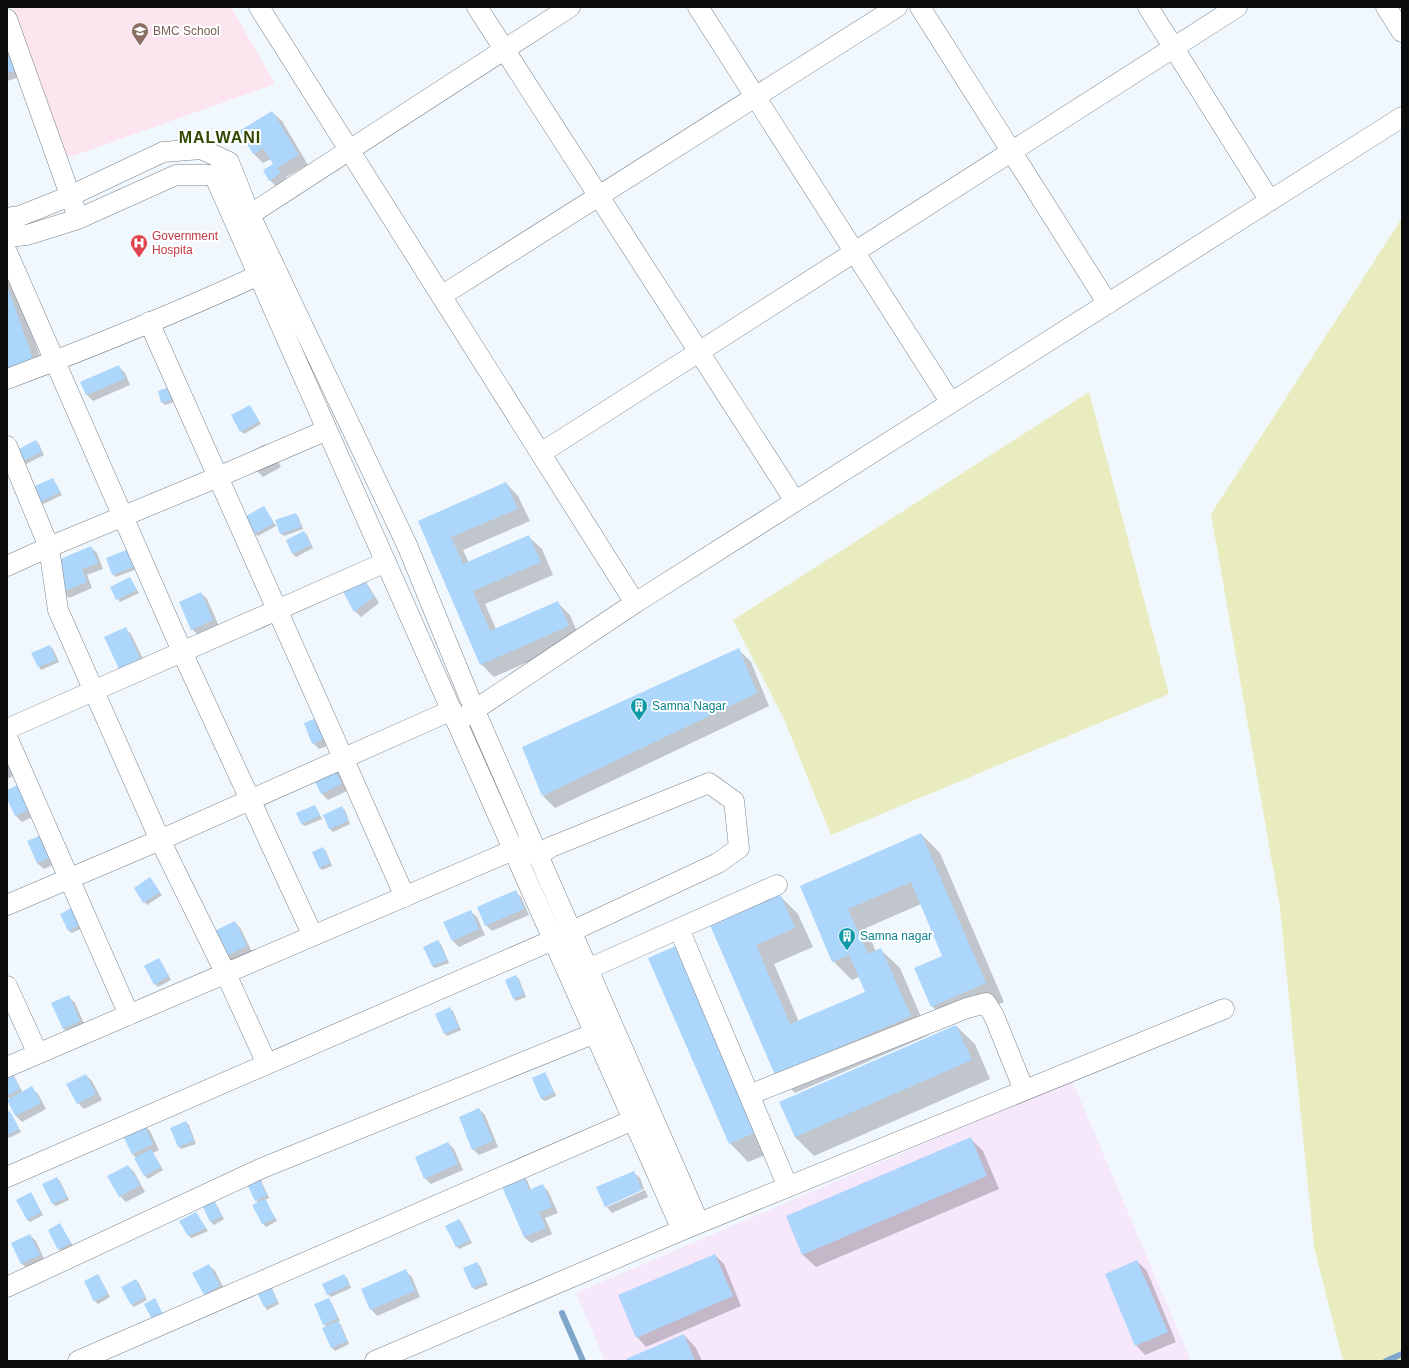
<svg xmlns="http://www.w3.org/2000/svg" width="1409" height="1368" viewBox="0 0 1409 1368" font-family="Arial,sans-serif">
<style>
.industrial{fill:#f6e7fa}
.education{fill:#fde5f0}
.green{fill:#e9ecbf}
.shadow{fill:#0003}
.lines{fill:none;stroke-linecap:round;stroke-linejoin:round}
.stream{stroke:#7fa5cb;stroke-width:6}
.building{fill:#add6fd}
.minor-casing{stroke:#7b8288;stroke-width:21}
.minor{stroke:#fff;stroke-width:20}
.labels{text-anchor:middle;stroke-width:4;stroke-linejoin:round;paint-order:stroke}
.education-label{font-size:12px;fill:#785e54;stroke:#fff;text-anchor:start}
.health-label{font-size:12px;fill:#be3a42;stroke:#fff;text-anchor:start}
.culture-label{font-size:12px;fill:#0d838f;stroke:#fff;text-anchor:start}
.district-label{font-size:16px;font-weight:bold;letter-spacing:1px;fill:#2f4b02;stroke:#fff}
</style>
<rect width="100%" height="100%" fill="#f0f8fe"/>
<path class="industrial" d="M1072 1080 1191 1361H605L576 1293Z"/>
<path class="education" d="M13 7H231L275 84 67 158Z"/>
<path class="green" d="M1402 218V1361H1343L1314 1247 1280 908 1211 514Z
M1089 392 1169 694 831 835 783 717 733 620Z"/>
<path class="shadow" d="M7 46 23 76 7 81Z
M272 112 282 121 308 165 286 177 290 183 279 190 270 180 275 165 271 159 263 163 254 154 240 131Z
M7 268 10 271 45 371 7 386Z
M119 367 125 373 130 385 93 401 87 395 82 382Z
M159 392 177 401 165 405 162 402Z
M250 406 261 424 244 434 241 431Z
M36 441 39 444 44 455 24 465 21 462Z
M265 444 272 450 281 467 263 477 257 471 248 453Z
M52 479 55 482 62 495 43 504 40 501Z
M506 483 518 496 530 521 463 550 469 563 529 537 542 549 553 575 485 604 496 629 557 602 570 615 580 639 494 677 481 664 419 521Z
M264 507 276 526 258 536 255 534Z
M296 514 298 516 303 529 284 536 281 533Z
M304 532 307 535 313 548 296 557 293 554 287 541Z
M91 547 97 553 103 569 87 575 92 588 69 598 63 591Z
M129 551 137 569 116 577 113 574Z
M360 576 366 582 379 603 361 617 355 611 341 584Z
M130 578 139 593 120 602 111 588Z
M201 593 207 599 219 626 198 635 192 629Z
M125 628 131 634 146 665 120 668Z
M50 646 53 649 59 662 41 670 39 667 33 654Z
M738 649 751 662 769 706 555 808 543 796Z
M305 723 338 742 319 749 313 743Z
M7 746 23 771 7 779Z
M333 767 339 773 347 791 328 800 322 794Z
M7 791 41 813 22 822 16 816 7 797Z
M314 806 317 809 322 819 305 826 302 824 298 813Z
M342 808 345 810 350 824 333 832 330 829 324 815Z
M921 834 940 853 1004 1002 951 1025 932 1006 916 968 944 956 921 904 866 928 876 952 881 950 900 968 929 1035 795 1093 776 1074 712 925 780 896 798 914 813 947 774 964 799 1022 866 992 859 977 852 980 833 961 801 886Z
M28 841 64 860 44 869 37 863Z
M323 848 326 851 332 866 322 870 319 867Z
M150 879 162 895 147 905 144 902Z
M515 891 521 897 529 915 492 931 486 925Z
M470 911 477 917 485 935 459 947 453 941Z
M61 914 89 925 72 933 69 931Z
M235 922 241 929 252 952 231 962 213 933Z
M438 941 441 944 449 963 435 968 432 966Z
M650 959 777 1150 748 1162 730 1143Z
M161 962 171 980 158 987 155 984Z
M516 976 519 979 526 997 516 1001 514 998Z
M68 996 75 1003 86 1028 70 1035 64 1029 53 1003Z
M450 1009 453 1011 461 1030 447 1036 445 1034Z
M956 1026 975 1044 990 1079 814 1156 795 1137 780 1102Z
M545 1073 547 1076 556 1096 545 1101 542 1099Z
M13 1074 23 1093 32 1088 38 1094 46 1109 22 1122 16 1116 8 1100 10 1099 7 1096Z
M86 1075 92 1081 102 1100 84 1109 78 1103Z
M479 1109 485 1115 498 1147 479 1155 473 1149Z
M9 1112 12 1115 21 1132 9 1138 7 1136V1113Z
M186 1122 189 1125 196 1144 181 1149 179 1147Z
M144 1125 150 1131 159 1150 153 1153 163 1170 148 1179 145 1176 137 1158 132 1154 123 1135Z
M970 1138 983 1151 999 1189 816 1267 803 1255 787 1217Z
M448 1143 454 1149 463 1170 431 1184 425 1178Z
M128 1166 134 1172 145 1192 126 1202 120 1196Z
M633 1172 640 1178 644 1189 607 1205V1207L645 1190 648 1197 612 1213 606 1206Z
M521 1174 527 1180 531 1190 542 1185 548 1191 558 1213 545 1218 552 1234 531 1243 524 1237 502 1183Z
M57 1178 60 1181 69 1200 56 1206 53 1204 44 1185Z
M260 1178 269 1198 265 1200 277 1221 266 1227 263 1224 254 1205 258 1203 256 1200Z
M30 1193 33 1196 43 1215 30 1222 27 1219Z
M212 1199 215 1202 224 1219 214 1225 211 1222 202 1204Z
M196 1213 208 1231 192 1238 189 1236Z
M459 1220 462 1223 472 1243 459 1249 457 1247Z
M60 1225 73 1246 62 1252 59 1249Z
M30 1235 36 1241 45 1261 28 1269 21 1263Z
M715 1255 724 1264 741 1306 646 1347 637 1337Z
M1137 1261 1147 1271 1176 1342 1145 1355 1136 1345Z
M477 1264 480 1266 488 1285 475 1290 473 1287Z
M209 1265 215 1271 226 1292 211 1300 204 1294Z
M405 1271 412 1277 420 1297 377 1316 371 1309Z
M98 1275 100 1278 110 1297 98 1304 95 1301Z
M344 1275 347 1278 351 1288 331 1297 328 1294Z
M136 1280 139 1283 147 1300 134 1307 132 1305Z
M271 1286 279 1304 267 1310 265 1307 256 1288Z
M328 1299 331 1302 340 1321 338 1322 341 1325 349 1344 335 1351 332 1348 324 1328 326 1327 324 1324Z
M684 1335 696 1348 702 1361H628Z"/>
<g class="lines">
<path class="stream" d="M562 1313 583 1361
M1386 1361 1402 1354"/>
</g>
<path class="building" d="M7 45 17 70 7 73Z
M272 111 299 155 277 168 281 173 269 181 263 170 273 164 263 148 253 154 239 131Z
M7 285 33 359 7 368Z
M119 365 125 379 86 395 80 382Z
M169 387 175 399 161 403 158 391Z
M250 405 259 421 240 432 231 415Z
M36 440 42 452 20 462 15 451Z
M53 478 60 492 40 502 33 487Z
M506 482 518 509 451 537 463 564 529 535 541 562 473 591 490 631 558 601 569 626 480 665 418 521Z
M264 506 274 523 254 534 244 517Z
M296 513 301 527 280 534 275 520Z
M304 531 311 545 292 554 286 540Z
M91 546 98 563 82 569 87 582 62 592 51 563Z
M129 549 135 566 112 575 106 558Z
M360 574 374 597 354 612 339 584Z
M130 577 137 590 116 600 110 587Z
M201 592 213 620 191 630 179 602Z
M126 627 140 659 119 669 104 637Z
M50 645 56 660 38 667 31 653Z
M739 648 757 693 542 796 522 747Z
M324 715 332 736 312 744 304 723Z
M333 766 342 784 321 794 312 776Z
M24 782 36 807 15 816 7 799V790Z
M315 805 320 816 301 824 296 813Z
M342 806 348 821 329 829 323 815Z
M49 832 59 854 37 863 27 841Z
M921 833 986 983 931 1007 914 968 942 956 911 882 848 909 868 954 881 948 911 1016 775 1075 710 925 780 894 795 928 756 945 790 1024 865 992 849 955 832 962 800 886Z
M323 847 330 863 319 868 312 852Z
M150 877 160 892 143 903 134 888Z
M516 890 524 909 485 926 477 907Z
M79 904 87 922 68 931 60 914Z
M471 910 479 929 452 941 443 922Z
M235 921 247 946 224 957 212 932Z
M438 940 447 960 432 966 423 947Z
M678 945 759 1131 729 1144 648 958Z
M159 958 169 976 154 985 144 966Z
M516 975 524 994 513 999 505 980Z
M69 995 80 1021 63 1029 51 1003Z
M450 1007 459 1028 444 1034 435 1014Z
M956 1025 972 1060 795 1137 779 1102Z
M10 1070 20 1089 7 1096V1071Z
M545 1072 554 1093 541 1099 532 1078Z
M86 1074 96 1094 77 1104 66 1084Z
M32 1086 41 1103 15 1116 7 1100Z
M479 1108 493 1141 472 1150 459 1117Z
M10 1111 19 1129 7 1135V1112Z
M186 1121 194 1141 178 1147 170 1128Z
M144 1124 153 1144 132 1154 122 1134Z
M971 1137 987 1176 802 1255 786 1216Z
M448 1142 458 1164 424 1179 415 1157Z
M151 1149 161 1167 144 1176 134 1158Z
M128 1165 140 1185 119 1197 107 1176Z
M634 1171 642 1190 605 1207 596 1187Z
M522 1173 529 1190 543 1184 552 1207 539 1212 546 1228 524 1237 500 1182Z
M257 1174 267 1195 255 1201 245 1180Z
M57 1177 67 1197 52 1204 42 1184Z
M31 1192 41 1212 27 1220 16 1200Z
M212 1198 222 1216 210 1222 201 1203Z
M265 1198 275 1218 262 1224 252 1205Z
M196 1212 206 1228 188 1236 179 1221Z
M459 1219 470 1240 456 1247 445 1226Z
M60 1223 71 1243 58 1250 48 1230Z
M30 1234 40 1255 21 1264 11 1243Z
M715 1254 733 1296 636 1338 618 1295Z
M1137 1260 1168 1332 1135 1346 1105 1274Z
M477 1262 486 1282 472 1288 463 1268Z
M209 1264 220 1286 204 1295 192 1273Z
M406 1269 415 1291 370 1310 361 1289Z
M98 1274 108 1294 94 1302 84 1281Z
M344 1274 349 1285 327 1295 322 1284Z
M136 1279 145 1297 131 1305 121 1287Z
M269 1282 277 1302 264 1307 255 1288Z
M155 1298 165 1318 154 1323 144 1304Z
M329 1298 338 1318 323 1325 314 1304Z
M338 1321 347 1341 331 1348 322 1328Z
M684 1334 695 1361H627L626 1359Z"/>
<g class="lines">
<g class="minor-casing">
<path id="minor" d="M259 7 635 603
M477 7 795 501
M698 7 951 403
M920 7 1108 304
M1148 7 1270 201
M1386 7 1402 32
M7 19 75 209
M7 218 20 216 70 196 163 152 201 149 229 162 250 215 407 545 475 711 699 1223
M240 221 570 7
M7 237 27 235 78 219 176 175H214L682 1230
M7 252 188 665 313 936
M441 296 897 7
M149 322 405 897
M7 379C92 347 176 313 259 275
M7 446 49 547 58 610 160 840 226 974 267 1064
M541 453 1237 7
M7 566 49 547 218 477 327 430
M464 717 635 603 1402 117
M7 729 386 562
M7 737 129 1015
M7 905 160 840 452 710
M679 929 788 1187
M588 969 777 885
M7 986 38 1054
M7 1067 525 845
M749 1095 967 1008 986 1003 994 1016 1024 1090
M7 1177 553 940 718 863 739 848 734 801 709 783 551 847 537 856
M7 1287 260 1169 595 1033
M78 1361 633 1120
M375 1361 682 1230 1224 1009"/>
</g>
<use href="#minor" class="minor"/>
</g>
<defs>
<g id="school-pin" transform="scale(0.9)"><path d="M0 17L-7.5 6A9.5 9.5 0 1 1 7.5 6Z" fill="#8d6e63" stroke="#fff"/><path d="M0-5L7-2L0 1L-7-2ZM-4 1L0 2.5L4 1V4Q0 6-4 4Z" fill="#fff"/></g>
<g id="hospital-pin" transform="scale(0.9)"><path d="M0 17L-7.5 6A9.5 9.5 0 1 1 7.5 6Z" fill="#e0444e" stroke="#fff"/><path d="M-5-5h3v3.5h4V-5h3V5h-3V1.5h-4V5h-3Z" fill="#fff"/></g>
<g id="building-pin" transform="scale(0.9)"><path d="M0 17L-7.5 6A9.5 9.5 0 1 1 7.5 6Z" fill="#0f9aa8" stroke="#fff"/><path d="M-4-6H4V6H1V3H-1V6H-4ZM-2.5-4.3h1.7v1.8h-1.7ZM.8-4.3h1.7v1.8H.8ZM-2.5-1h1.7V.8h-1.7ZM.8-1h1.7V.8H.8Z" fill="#fff"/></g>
</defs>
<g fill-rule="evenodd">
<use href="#school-pin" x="140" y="31"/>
<use href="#hospital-pin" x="139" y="243"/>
<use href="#building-pin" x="639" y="706"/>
<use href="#building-pin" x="847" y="936"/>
</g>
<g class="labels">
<g class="education-label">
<text x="153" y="35">BMC School</text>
</g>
<g class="health-label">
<text x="152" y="240">Government<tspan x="152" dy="14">Hospita</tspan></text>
</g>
<g class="culture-label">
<text x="652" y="710">Samna Nagar</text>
<text x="860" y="940">Samna nagar</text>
</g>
<g class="district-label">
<text x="220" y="143">MALWANI</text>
</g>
</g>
<rect width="1409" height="1368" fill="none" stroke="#0a0c0e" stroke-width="16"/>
</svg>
